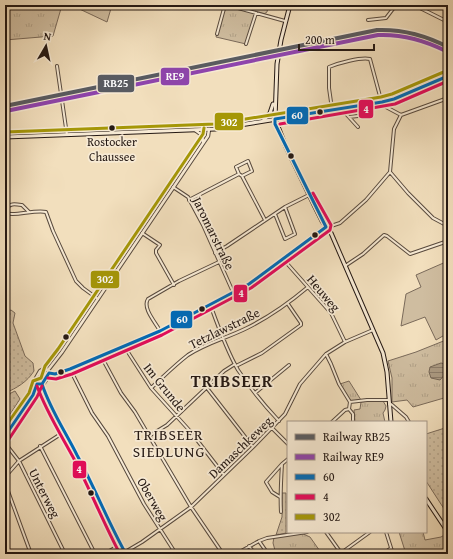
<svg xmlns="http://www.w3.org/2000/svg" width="453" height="559" viewBox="0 0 453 559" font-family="'Gentium Book Plus',serif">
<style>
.grass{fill:url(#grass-tufts);stroke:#7a6a5a}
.park{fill:url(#park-dots);stroke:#7a6a5a}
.pitch{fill:#cfbda0;stroke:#7a6a5a}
.water{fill:url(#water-rules);stroke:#766756}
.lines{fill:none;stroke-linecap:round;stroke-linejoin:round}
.minor-casing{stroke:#584a3e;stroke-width:4}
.tertiary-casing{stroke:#584a3e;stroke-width:4.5}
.secondary-casing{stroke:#241813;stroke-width:5}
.minor{stroke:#f7ead4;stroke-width:2}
.tertiary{stroke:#f7ead4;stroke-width:2.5}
.secondary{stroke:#f7ead4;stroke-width:3}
.bus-1-casing{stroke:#f7ead4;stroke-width:6}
.bus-2-casing{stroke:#f7ead4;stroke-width:6}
.bus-3-casing{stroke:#f7ead4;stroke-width:6}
.bus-1{stroke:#006ab7;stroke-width:3}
.bus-2{stroke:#e30b59;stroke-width:3}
.bus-3{stroke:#a59707;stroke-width:3}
.rail-1-casing{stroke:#f7ead4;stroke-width:7}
.rail-2-casing{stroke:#f7ead4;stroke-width:7}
.rail-1{stroke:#595b61;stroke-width:4}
.rail-2{stroke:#8e44ad;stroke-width:4}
.bus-dot{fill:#241813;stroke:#f7ead4;stroke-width:1.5}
.labels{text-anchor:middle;stroke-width:3.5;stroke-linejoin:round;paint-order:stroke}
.bus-label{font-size:12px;fill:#241813;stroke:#f7ead4}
.street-label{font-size:13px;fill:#241813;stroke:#f7ead4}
.quarter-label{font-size:15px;letter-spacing:1px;fill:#241813;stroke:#f7ead4}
.district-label{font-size:17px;font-weight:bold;letter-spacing:1px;fill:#241813;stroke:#f7ead4}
.line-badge{stroke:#f7ead4;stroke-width:1.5}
.badge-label{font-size:11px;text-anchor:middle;font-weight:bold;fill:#fff}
</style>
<defs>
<pattern id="grass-tufts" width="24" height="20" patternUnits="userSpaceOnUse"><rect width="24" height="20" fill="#cfbda0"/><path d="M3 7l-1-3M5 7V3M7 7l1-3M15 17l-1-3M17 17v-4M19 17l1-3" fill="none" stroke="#b2a289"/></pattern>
<pattern id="park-dots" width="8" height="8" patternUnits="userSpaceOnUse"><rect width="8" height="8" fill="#cfbda0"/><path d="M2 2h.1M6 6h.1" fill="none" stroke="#b2a289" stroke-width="1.8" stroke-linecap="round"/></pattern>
<pattern id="water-rules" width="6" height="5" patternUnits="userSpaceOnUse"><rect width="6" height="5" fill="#ac9b83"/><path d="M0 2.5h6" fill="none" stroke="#8c7d6a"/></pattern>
</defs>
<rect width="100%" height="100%" fill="#f2dfbd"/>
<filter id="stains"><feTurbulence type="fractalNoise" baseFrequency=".005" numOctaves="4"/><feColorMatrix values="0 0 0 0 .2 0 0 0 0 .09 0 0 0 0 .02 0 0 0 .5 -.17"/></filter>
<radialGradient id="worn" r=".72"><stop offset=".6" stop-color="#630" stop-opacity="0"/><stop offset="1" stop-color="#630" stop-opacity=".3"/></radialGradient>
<path class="grass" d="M5 5H62L53 36 5 40Z
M71 5H112L107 22Z
M225 5 256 13 246 44 216 37Z
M231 5H262L268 7 267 12 264 14Z
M446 340 448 345V399L444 398 413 407 407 400 392 402V378L388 361 416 352Z
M349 381 361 400 350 401 340 384Z
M376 400 383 401 386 406 385 410 383 413 385 422H355L354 410 360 409 361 402Z
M399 532H423L425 540 441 537 446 534 448 536V554H406Z
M301 533 310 537 322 554H276L273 543 274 537Z"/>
<path class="park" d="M11 310 15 313 13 323 25 356 33 363 34 371C27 382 17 388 5 393V312Z
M15 391 20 399 5 422V396Z
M448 427V515L426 481V434Z
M282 493H286V533L276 535 282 517Z"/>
<path class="pitch" d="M448 261V333L436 340 425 317 401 326 406 294 421 287 416 275Z"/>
<path class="water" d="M441 363 445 364 448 367 447 372 440 380 431 378 429 372 430 367Z"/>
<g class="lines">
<g class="minor-casing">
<path id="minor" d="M227 5 285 21
M414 5 448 22
M368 20 386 18 396 5
M217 34 225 5
M246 44 256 13
M57 66 67 135
M382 102 386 107 401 115
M346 108 347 115 358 127
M332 109 329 88V67C339 63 360 57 370 59L381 100
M401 115 448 98
M349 117 367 115
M390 172 408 193 433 218 448 226
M239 174 236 167 248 161 252 171 242 176
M173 187 188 197 203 225 233 292
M189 200 239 174 242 176 265 220
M29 212 22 205C15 204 9 203 6 209V213C13 217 36 209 46 212L53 231 76 281 83 288 98 299
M275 214 285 239 295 234 285 207
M142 233 160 245 156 250V253L174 285
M215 253 227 246 285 207 309 195
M283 259 331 313 345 342
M345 266 363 254 384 235 387 236 410 254 448 241
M210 304C218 326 226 349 238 370 250 388 264 405 279 421
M160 331C156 323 142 308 148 299L179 281 219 262
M124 346 151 388 190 431 224 475
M326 354 331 364 339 384 350 402 349 409 353 414V422
M101 356 121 393 135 412 191 507 223 554
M236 366 262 353 301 325V323L288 304
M70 369 92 413 108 436 144 504 176 554
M49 373 55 374 70 369 160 331 249 284 322 229 340 223 366 200 390 172 394 129 401 115
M42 384 48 402 78 456 111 527 126 554
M151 388C163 377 175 365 188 355 206 343 227 338 247 328 269 317 289 303 308 287
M207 388 253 447
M255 393 289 365
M350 402 367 400H389
M389 404H391L406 417 409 422
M332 422 345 410 349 409
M272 428 288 444
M149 436 167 425 224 371 235 364
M5 443 19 461 65 554
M40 446 95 554
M5 477 19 461 64 432
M5 483 31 554
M280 497 272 492 266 482 282 464
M281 512C280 496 281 480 282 464L288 459
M326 532 341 553
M386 532 393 554
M259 541 268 554
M249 546 255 554
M125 552 142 542 191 507 253 447 285 414 300 384 326 354 345 342 373 330
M341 553 370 532
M104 554 120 545
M236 554 259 541 267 538 307 532
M383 554 391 548"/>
</g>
<g class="tertiary-casing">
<path id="tertiary" d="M195 130 202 135 203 142
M48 370 62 352 208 136 209 129
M37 384 36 378 40 371 44 369 48 370
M37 384 41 385C46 382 50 375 48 370
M5 436 33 395 37 384"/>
</g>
<g class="secondary-casing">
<path id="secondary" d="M290 5 281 40 277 64 275 119 286 147 315 207 322 221 331 233 383 353 387 372 391 422
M263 121 270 113 273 104
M5 137 215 129 382 102 394 99 448 76
M426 499 448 532"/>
</g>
<use href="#minor" class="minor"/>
<use href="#tertiary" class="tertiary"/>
<use href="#secondary" class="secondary"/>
<g class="bus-1-casing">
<path id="bus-1" d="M42 384 49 373 55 374 70 369 160 331 249 284 326 227 275 124V119L382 102 394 99 448 76
M42 384C50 409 65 431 77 455 95 488 108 522 126 554
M5 436 33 395 37 384H42"/>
</g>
<g class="bus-2-casing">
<path id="bus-2" d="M280 124 395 104 448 81
M48 378 56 379 72 374 162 335 251 288 330 230 331 225 313 193
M37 386C46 411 60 433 73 457 90 489 103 522 120 554
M9 439 37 397 42 386"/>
</g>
<g class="bus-3-casing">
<path id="bus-3" d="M5 132 215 124 381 97 392 94 446 71
M5 427 29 393 33 381 41 378 45 366 58 349 203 134 204 128"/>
</g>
<use href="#bus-1" class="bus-1"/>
<use href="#bus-2" class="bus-2"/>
<use href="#bus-3" class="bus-3"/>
<g class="rail-1-casing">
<path id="rail-1" d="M5 106 377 30C403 29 425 35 448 47"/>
</g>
<g class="rail-2-casing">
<path id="rail-2" d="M6 111 378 35C402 34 424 40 446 51"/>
</g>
<use href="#rail-1" class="rail-1"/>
<use href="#rail-2" class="rail-2"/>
</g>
<g class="bus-dot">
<circle cx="320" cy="112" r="3.5"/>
<circle cx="112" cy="128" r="3.5"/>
<circle cx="291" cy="156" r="3.5"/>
<circle cx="315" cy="235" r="3.5"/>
<circle cx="202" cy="309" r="3.5"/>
<circle cx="66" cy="337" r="3.5"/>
<circle cx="61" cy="372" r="3.5"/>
<circle cx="91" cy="493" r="3.5"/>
</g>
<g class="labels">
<g class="bus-label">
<text x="112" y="146">Rostocker<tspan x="112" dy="15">Chaussee</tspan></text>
</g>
<g class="street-label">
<text transform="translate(214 233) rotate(64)" y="5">Jaromarstraße</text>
<text transform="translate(324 293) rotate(50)" y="5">Heuweg</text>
<text transform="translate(224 328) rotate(-26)" y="5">Tetzlawstraße</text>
<text transform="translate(165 387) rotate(51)" y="5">Im Grunde</text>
<text transform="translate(240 447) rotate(-44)" y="5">Damaschkeweg</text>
<text transform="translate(45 493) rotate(63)" y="5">Unterweg</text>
<text transform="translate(153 499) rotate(60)" y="5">Oberweg</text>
</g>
<g class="quarter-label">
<text x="169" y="440">TRIBSEER<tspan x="169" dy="17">SIEDLUNG</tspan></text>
</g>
<g class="district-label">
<text x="232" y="387">TRIBSEER</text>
</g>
</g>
<g class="line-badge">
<rect x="160" y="67" width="30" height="19" rx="4" fill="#8e44ad"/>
<rect x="97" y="74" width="38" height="19" rx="4" fill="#595b61"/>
<rect x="358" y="99" width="16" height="20" rx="4" fill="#e30b59"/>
<rect x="286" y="106" width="23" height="19" rx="4" fill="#006ab7"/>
<rect x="214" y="112" width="30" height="19" rx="4" fill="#a59707"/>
<rect x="90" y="270" width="30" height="19" rx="4" fill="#a59707"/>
<rect x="233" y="284" width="15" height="19" rx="4" fill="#e30b59"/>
<rect x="170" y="310" width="23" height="19" rx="4" fill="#006ab7"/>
<rect x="72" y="460" width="15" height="19" rx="4" fill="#e30b59"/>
</g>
<g class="badge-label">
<text x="175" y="80">RE9</text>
<text x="116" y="87">RB25</text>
<text x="366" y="113">4</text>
<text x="297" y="119">60</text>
<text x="229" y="126">302</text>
<text x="105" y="283">302</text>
<text x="241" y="297">4</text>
<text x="182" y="323">60</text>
<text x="79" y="473">4</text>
</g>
<rect width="453" height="559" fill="none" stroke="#f2dfbd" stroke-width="20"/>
<rect x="6" y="6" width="441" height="547" fill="none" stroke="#241813" stroke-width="2"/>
<rect x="10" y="10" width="433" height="539" fill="none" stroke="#241813"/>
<rect x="287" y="421" width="140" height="112" fill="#f7ead4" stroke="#a39687"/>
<rect x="295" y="434" width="20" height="6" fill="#595b61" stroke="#a39687"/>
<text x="323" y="441" font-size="12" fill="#241813">Railway RB25</text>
<rect x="295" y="454" width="20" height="6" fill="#8e44ad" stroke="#a39687"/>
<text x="323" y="461" font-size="12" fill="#241813">Railway RE9</text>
<rect x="295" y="474" width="20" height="6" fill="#006ab7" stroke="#a39687"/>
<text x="323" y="481" font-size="12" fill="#241813">60</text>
<rect x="295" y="494" width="20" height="6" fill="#e30b59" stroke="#a39687"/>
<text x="323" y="501" font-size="12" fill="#241813">4</text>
<rect x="295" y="514" width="20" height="6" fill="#a59707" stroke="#a39687"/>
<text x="323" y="521" font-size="12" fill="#241813">302</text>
<g transform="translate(46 46) rotate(9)" stroke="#f7ead4" stroke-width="3" paint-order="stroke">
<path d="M0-3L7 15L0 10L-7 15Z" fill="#241813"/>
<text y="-6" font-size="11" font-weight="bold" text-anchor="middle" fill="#241813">N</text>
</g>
<path d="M299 44v6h75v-6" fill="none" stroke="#241813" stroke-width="2"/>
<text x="305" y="44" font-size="12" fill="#241813" stroke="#f7ead4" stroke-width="3" paint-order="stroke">200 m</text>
<rect width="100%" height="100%" filter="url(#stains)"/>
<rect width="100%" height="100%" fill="url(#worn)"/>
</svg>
